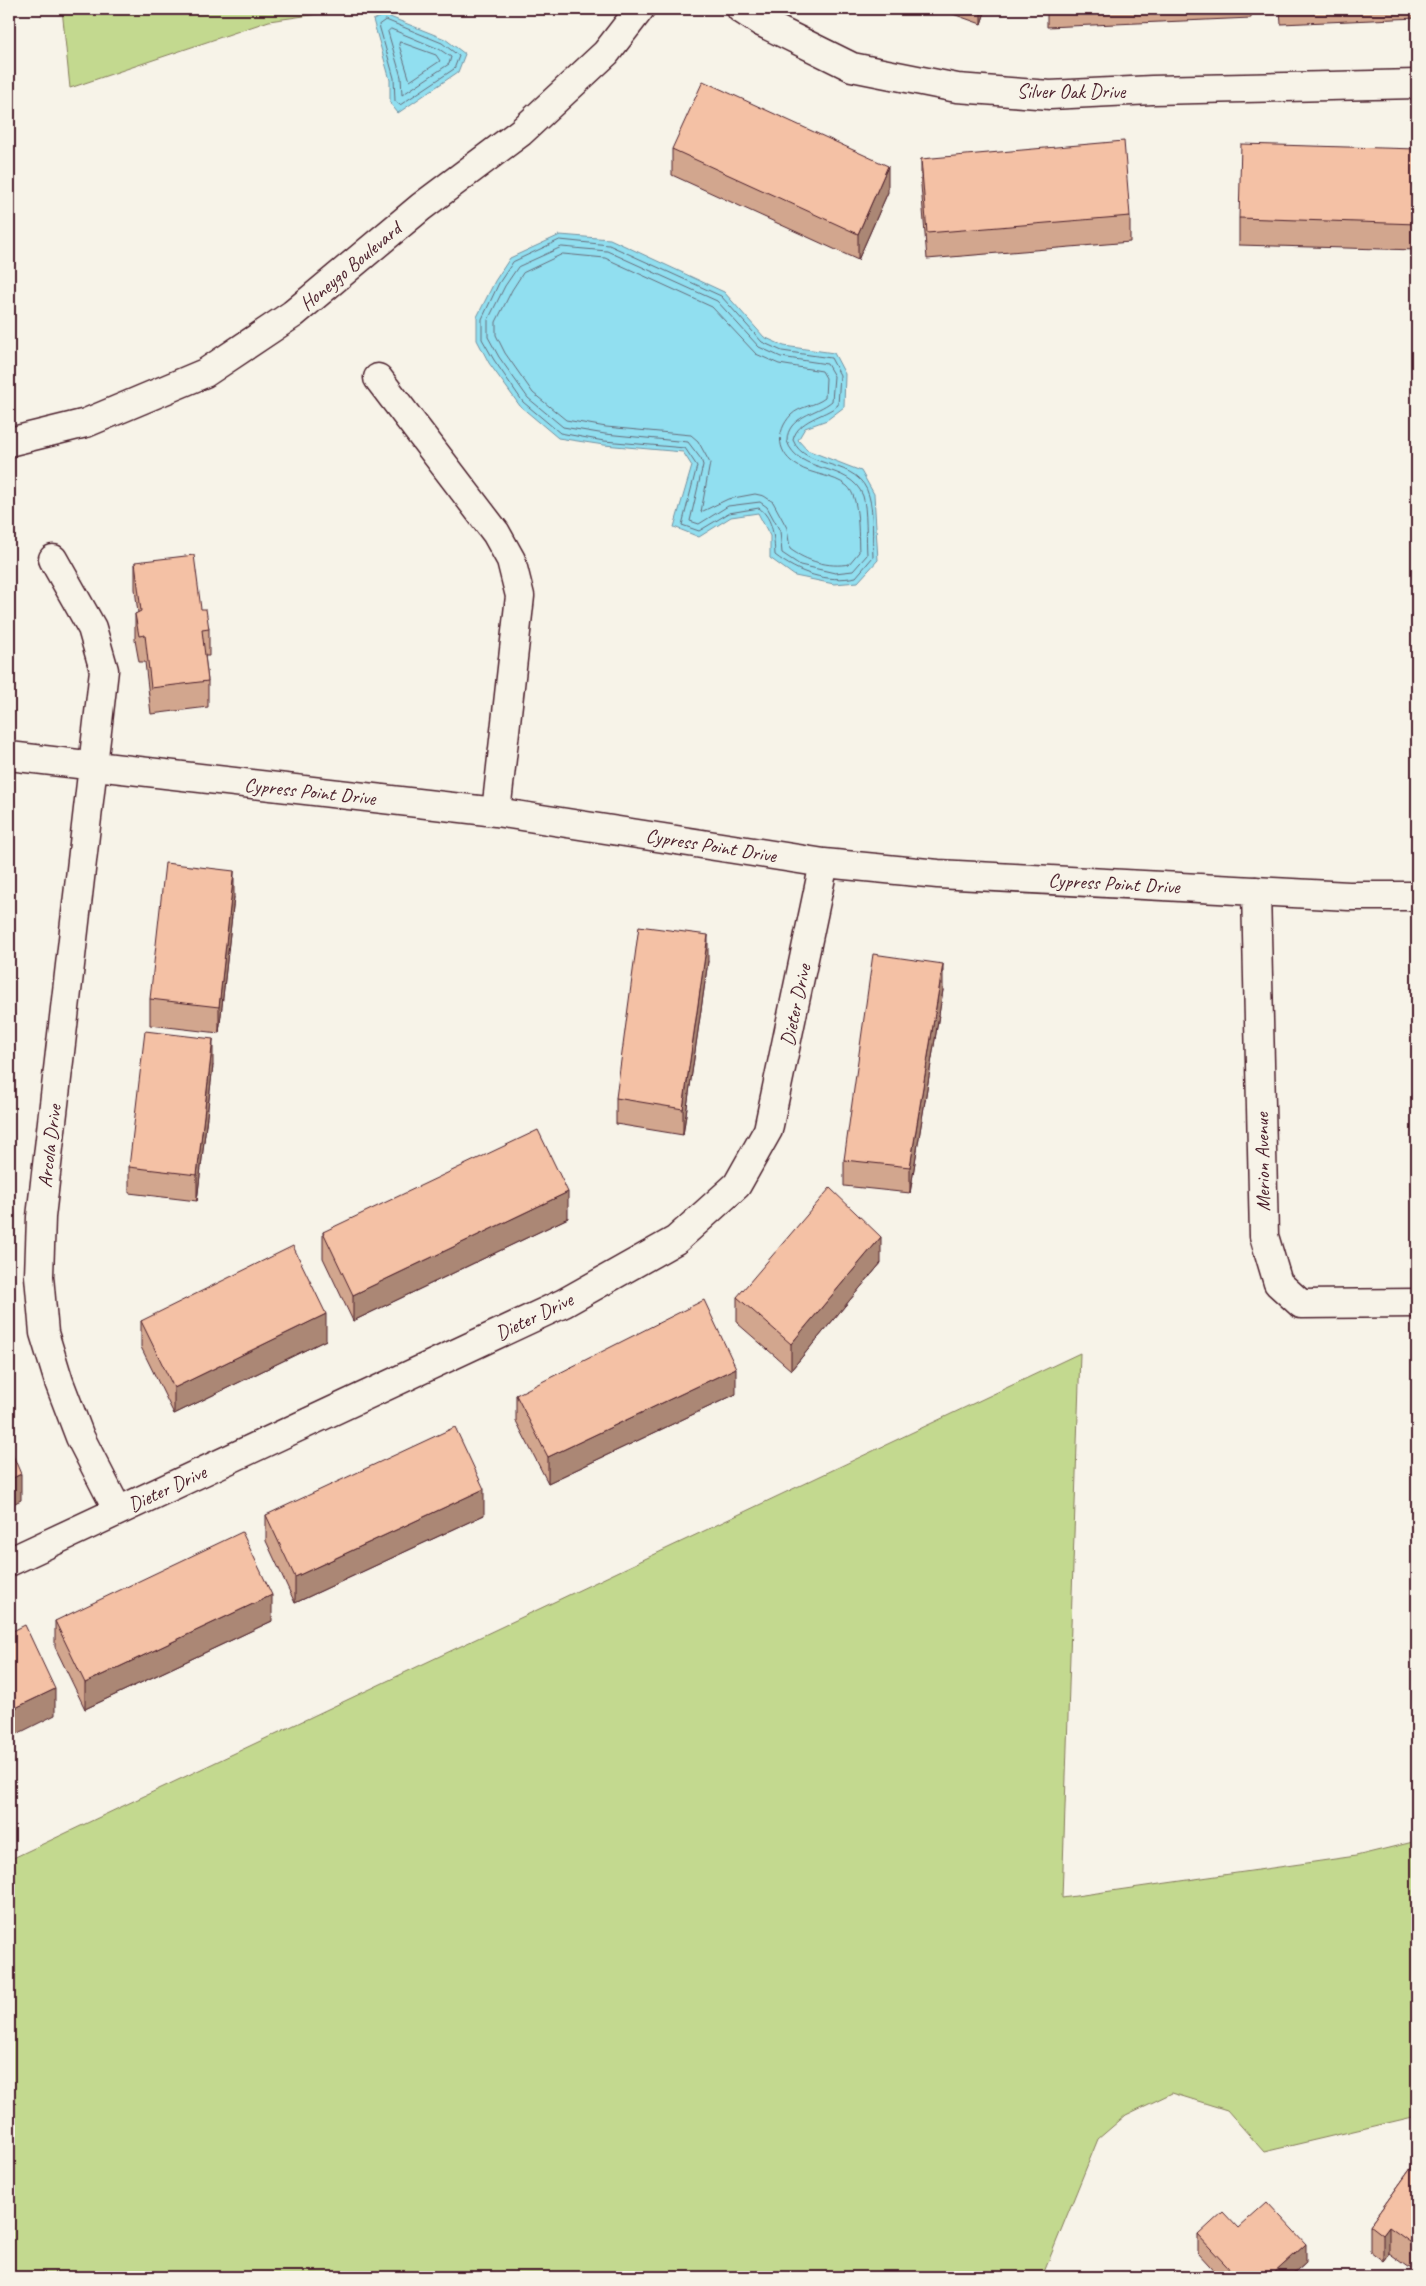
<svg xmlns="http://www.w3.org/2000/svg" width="1426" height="2286" viewBox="0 0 1426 2286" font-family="Caveat,sans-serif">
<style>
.green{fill:#c3d98f;stroke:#867c5d}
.water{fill:#91dff0;stroke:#7592a1}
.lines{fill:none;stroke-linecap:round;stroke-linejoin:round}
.shore{stroke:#666c7a;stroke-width:1}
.street-casing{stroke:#4a1f2b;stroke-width:31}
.street{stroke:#f7f3e8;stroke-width:28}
.wall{fill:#d2a68e;stroke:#4a1f2b}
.shaded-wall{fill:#ab8774;stroke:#4a1f2b}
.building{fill:#f4c1a5;stroke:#4a1f2b}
.labels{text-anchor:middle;stroke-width:4.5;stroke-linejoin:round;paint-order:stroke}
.street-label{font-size:20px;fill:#4a1f2b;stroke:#f7f3e8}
</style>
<rect width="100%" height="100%" fill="#f7f3e8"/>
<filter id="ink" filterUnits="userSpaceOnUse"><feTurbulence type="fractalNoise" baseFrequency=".02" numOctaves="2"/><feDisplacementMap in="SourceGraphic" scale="10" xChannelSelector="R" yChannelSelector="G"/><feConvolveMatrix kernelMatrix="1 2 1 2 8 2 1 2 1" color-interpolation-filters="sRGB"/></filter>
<g filter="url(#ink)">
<path class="green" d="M62 9H319L318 14 269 21 70 88Z
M1080 1353 1062 1898 1356 1856 1417 1841V2116L1264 2152 1227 2110 1172 2093 1126 2115 1098 2139 1042 2277H9V1860Z"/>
<path class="water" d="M385 15 445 39 465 54 458 72 398 113 390 103V80L373 20Z
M560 235 610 239 724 292 764 337 784 346 834 353 845 374 844 407 827 420 805 428 798 440 807 450 861 471 874 494 878 560 858 582 834 584 795 576 770 558V536L758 513 731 517 699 537 674 527 692 466 683 452 604 445 558 438 520 406 489 363 477 340V317L495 281 510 258Z"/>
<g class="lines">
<path class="shore" d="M386 20 442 43 459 56 454 69 400 105 395 101 394 78 379 25Z
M391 29 439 49 451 57 449 64 402 95 401 77 388 32Z
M400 42 436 55 440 61 410 81 399 45Z
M560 240 609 245 721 296 762 342 782 351 831 358 840 375 838 405C824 417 798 419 793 440 805 471 859 457 869 496 874 513 872 539 873 557L856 577C827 583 798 573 775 555 774 539 774 519 759 508L729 513 699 531 682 525 697 466 685 448 604 441 560 433 523 402 494 360 482 339V319L499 283 513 262Z
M562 247 607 251 717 301 759 347 781 357 827 364 834 376 832 401C817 414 787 416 787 441 798 475 850 462 863 496 867 508 866 541 867 555L853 571 835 573 800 565 782 553 780 531 767 507 760 502 728 506 699 524 690 521 703 465 701 459 688 442 605 434 563 427 528 398 499 357 488 337V320L505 286 518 267Z
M563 254 605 258 712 307 756 354 779 364 822 371 826 378 825 398C815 406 800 406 791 415 775 432 777 454 798 466 812 475 834 475 847 486 860 497 858 536 859 552L849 564C829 568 806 561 790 549L787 528 773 502 764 496 755 494 728 499 701 512 710 463 698 441 691 435 606 427 566 420 533 393 505 353 496 335V322L512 290 523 273Z"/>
<g class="street-casing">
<path id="street" d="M741 9 761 22 852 67 957 88 1050 95 1152 90 1417 84
M378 378 496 533 511 560 520 596 496 812
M9 442 86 423 205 373 293 314 421 207 521 132 606 53 640 9
M53 559 92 628 104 670 41 1217 39 1276 44 1333 59 1382 80 1437 118 1511
M9 756 496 812 824 863 938 874 1349 896H1417
M1256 891 1264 1236 1278 1283 1301 1304 1417 1303
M9 1562 564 1303 676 1240 737 1185 768 1130 824 863"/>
</g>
<use href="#street" class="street"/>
</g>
<path class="wall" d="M939 9H986L981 24Z
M1047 9H1251V18L1047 27Z
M1280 9H1417V18L1281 24Z
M672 149 888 192 858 260 672 175Z
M1417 149V250L1239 245V218Z
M921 159 1130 216V242L927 259 921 185Z
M135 562 201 609 209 629V656H205L208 681V707L151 714 145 662H139L135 640V614L138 613 135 589Z
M234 897 219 1033 150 1025V999Z
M708 961 683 1135 616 1124V1098Z
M943 990 910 1193 844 1186V1160Z
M213 1065 197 1201 129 1193V1167Z
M568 1218 353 1321 323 1258V1232Z
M881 1263 791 1370 737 1323V1297Z
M141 1321 326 1340 174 1414 141 1347Z
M736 1394 548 1483 516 1421V1395Z
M266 1515H484L295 1603 266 1541Z
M55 1621H272L85 1709 55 1647Z
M1417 2160V2273L1389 2253 1383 2261 1370 2251V2225Z
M1238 2228 1306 2262 1289 2277H1220L1198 2253V2235Z"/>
<path class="shaded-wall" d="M981 9H986L981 24Z
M888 166V192L858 260V234Z
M234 871V897L219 1033V1007Z
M708 935V961L683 1135V1109Z
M943 964V990L910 1193V1167Z
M213 1039V1065L197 1201V1175Z
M568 1192V1218L353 1321V1295Z
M881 1237V1263L791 1370V1344Z
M326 1314V1340L174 1414V1388Z
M736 1368V1394L548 1483V1457Z
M21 1474V1500L9 1506V1480Z
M484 1489V1515L295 1603V1577Z
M272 1595V1621L85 1709V1683Z
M55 1689V1715L9 1738V1711Z
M1389 2227V2253L1383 2261V2235Z
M1306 2244V2262L1289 2277H1272V2275Z"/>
<path class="building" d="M703 81 888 166 858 234 672 149Z
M1124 141 1130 216 927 233 921 159Z
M1241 144 1417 149V224L1239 218Z
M194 555 201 609H206L209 629 202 630 208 681 151 688 145 635 139 636 135 614 141 611 135 562Z
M165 863 234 871 219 1007 150 999Z
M639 926 708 935 683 1109 616 1098Z
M873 954 943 964 910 1167 844 1160Z
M145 1031 213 1039 197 1175 129 1167Z
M538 1130 568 1192 353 1295 323 1232Z
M830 1188 881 1237 791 1344 737 1297Z
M293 1246 326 1314 174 1388 141 1321Z
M704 1300 736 1368 548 1457 516 1395Z
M455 1427 484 1489 295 1577 266 1515Z
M9 1446 21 1474 9 1480Z
M242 1532 272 1595 85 1683 55 1621Z
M25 1625 55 1689 9 1711V1633Z
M1417 2160V2247L1389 2227 1383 2235 1370 2225Z
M1267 2202 1306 2244 1272 2275 1274 2277H1237L1198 2235 1223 2212 1238 2228Z"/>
</g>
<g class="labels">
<g class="street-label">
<text x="1071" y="98">Silver Oak Drive</text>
<text transform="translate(350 266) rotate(-40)" y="7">Honeygo Boulevard</text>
<text transform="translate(310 791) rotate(6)" y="7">Cypress Point Drive</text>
<text transform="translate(711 845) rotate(9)" y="7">Cypress Point Drive</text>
<text transform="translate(1114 883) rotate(3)" y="7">Cypress Point Drive</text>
<text transform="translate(795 1005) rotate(-78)" y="7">Dieter Drive</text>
<text transform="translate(49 1146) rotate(-83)" y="7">Arcola Drive</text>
<text transform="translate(1262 1162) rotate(-91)" y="7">Merion Avenue</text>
<text transform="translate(534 1316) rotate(-26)" y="7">Dieter Drive</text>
<text transform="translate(167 1488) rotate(-25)" y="7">Dieter Drive</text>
</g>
</g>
<rect width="1426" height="2286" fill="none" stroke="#f7f3e8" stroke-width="30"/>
<rect x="15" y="15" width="1396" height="2256" fill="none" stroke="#4a1f2b" stroke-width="2" filter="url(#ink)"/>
</svg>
